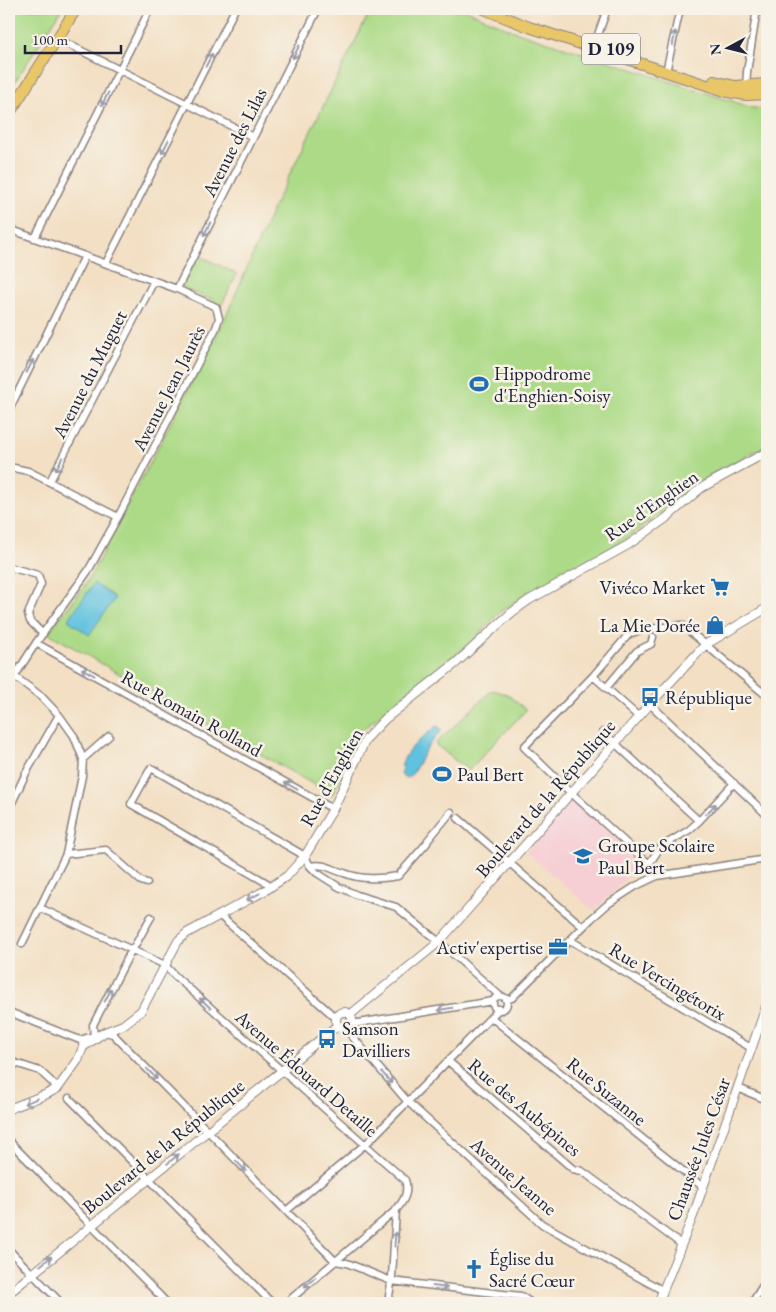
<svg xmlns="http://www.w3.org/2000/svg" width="776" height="1312" viewBox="0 0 776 1312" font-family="'EB Garamond',serif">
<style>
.built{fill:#f6cfd5}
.green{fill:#acda86;stroke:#677e60}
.water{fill:#60c2df;stroke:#41728d}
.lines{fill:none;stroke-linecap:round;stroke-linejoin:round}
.minor-casing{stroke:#8a807f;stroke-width:9}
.tertiary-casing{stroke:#8a807f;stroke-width:10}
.primary-casing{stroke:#8a807f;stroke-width:12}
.minor{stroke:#fff;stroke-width:6}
.tertiary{stroke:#fff;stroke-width:8}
.primary{stroke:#e9c769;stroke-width:10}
.oneway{stroke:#9c9ca7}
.labels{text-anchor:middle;stroke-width:5;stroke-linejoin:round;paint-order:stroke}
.shield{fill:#f7f3e8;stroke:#62616f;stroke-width:1}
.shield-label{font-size:18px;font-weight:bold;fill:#22223b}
.street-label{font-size:19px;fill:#22223b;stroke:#f7f3e8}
.poi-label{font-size:19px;fill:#22223b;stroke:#f7f3e8;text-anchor:start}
</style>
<rect width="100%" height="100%" fill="#f7f3e8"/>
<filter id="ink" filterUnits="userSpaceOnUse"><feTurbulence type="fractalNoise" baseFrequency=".02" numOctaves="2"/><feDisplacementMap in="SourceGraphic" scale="10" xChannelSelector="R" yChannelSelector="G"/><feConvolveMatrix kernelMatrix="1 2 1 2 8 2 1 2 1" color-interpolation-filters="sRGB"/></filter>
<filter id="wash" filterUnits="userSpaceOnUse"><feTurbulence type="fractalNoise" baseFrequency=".0096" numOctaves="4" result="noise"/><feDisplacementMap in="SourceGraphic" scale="20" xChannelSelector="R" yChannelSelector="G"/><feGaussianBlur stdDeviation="1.12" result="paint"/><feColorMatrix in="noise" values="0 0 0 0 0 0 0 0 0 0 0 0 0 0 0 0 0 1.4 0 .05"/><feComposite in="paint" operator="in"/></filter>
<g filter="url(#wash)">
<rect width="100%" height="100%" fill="#f3dfc3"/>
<path class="built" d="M570 801H575L640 860V865L594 911 526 852Z"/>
<path class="green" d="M9 9H62L9 91Z
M371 9H464L514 31 753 108 767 109V445L707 477 628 538 521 598 500 612 469 645 429 674 361 731 332 795 48 633 84 587 99 560 223 323 273 208Z
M198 255 237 274 220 308 214 300 184 289 183 284Z
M492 690 507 694 526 710 468 771 435 744Z"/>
<path class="water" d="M94 583 115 598 89 635 68 620Z
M436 726 439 727 441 731 426 749 413 773 407 778 402 776C397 754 422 739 436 726Z"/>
</g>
<g filter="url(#ink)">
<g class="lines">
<g class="minor-casing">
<path id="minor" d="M56 38 253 137
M596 48 595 43 605 15 603 9
M666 72 680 9
M746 89 747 72 757 9
M9 229 177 289 216 307 219 318 216 328 118 517 88 571 36 643 9 685
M35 238 150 9
M106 263 235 9
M177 289 318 9
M9 410 85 256
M9 467 28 471 118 517
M50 481 154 281
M9 567 38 575 41 584 28 614 30 621 43 634
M36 643 333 809
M14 676 42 697 59 715 74 736 83 759 82 776 66 854 22 944
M593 676 639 717
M606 688 637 651 651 644 653 637
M650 704 767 815
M603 732 699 821
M83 759 109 736
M9 809 26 773 59 715
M458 818 583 927
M66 854 106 850 141 881 147 883
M649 864 659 849 666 844 689 830 699 821 734 783
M310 866C325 863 330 869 344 873 362 880 379 879 398 876L427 843 428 840 451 812
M657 876 649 864 567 789 524 747 593 676 629 634 640 630 682 625 767 696
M272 886 131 804 151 768 305 856 310 866 317 873 339 887 357 895 396 907 444 946 500 996
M40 908 165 965 175 976 405 1180C409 1192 404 1201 396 1210L286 1303
M219 915 336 1018
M570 940 751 1048
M493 1003a7 7 0 1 1 14 0a7 7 0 1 1-14 0Z
M506 1000 512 998 591 919 608 904 636 886 657 876 767 859
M9 1012 80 1040 83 1043
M492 1018 703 1187
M352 1024 493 1001
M345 1028 407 1101 542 1224 662 1290
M94 1038 93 1025 131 951 133 949 151 917
M80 1040 105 1032 113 1034 335 1261
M9 1061 40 1071 58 1088
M448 1061 573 1169 582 1171 681 1244
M738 1088 767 1100
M69 1098 272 1303
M9 1141 167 1303
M286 1211 369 1141 499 1009
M9 1250 61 1303
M335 1261 347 1263 391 1281 521 1296 531 1303
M388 1303 392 1277 396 1210
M752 1303 767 1279"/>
</g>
<g class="tertiary-casing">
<path id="tertiary" d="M336 1020a8 8 0 1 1 16 0a8 8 0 1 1-16 0Z
M351 1014 439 942 650 704 705 645 767 608
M9 1109 47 1094 58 1088 78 1060 83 1047 105 1032 123 1025 141 1011 178 941 187 933 266 890 287 876 305 856 333 809 366 739 385 719 456 663 511 613 529 600 628 545 665 519 701 488 767 452
M9 1293 338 1025
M658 1303 693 1216 767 1004"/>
</g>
<g class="primary-casing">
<path id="primary" d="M484 9 529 27 728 92 746 95 767 94
M714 81 735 86 767 84
M9 114 76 9"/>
</g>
<use href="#minor" class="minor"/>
<use href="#tertiary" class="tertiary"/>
<use href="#primary" class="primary"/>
</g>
<defs><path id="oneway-shaft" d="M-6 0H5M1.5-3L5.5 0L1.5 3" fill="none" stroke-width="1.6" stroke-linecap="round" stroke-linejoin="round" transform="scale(1.25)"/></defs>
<g class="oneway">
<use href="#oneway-shaft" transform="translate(674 38) rotate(-79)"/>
<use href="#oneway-shaft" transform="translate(296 52) rotate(117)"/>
<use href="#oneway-shaft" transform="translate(209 60) rotate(-63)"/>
<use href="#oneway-shaft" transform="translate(105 99) rotate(117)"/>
<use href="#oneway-shaft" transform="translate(165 147) rotate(117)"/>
<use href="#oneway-shaft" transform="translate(207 229) rotate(117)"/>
<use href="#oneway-shaft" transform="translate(30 366) rotate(-64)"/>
<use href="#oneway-shaft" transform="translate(59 464) rotate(117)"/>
<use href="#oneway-shaft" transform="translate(88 672) rotate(-151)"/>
<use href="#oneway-shaft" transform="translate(291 786) rotate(-151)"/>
<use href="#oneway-shaft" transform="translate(711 809) rotate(-47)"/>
<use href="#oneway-shaft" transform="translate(253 897) rotate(152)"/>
<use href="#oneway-shaft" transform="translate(108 995) rotate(-63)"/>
<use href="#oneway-shaft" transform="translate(205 1003) rotate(-138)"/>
<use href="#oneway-shaft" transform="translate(445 1009) rotate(171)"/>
<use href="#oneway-shaft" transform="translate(152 1074) rotate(46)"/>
<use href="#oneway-shaft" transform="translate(387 1078) rotate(49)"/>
<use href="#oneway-shaft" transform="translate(31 1101) rotate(157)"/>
<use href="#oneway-shaft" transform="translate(173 1159) rotate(-40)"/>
<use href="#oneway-shaft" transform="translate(241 1166) rotate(46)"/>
<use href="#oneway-shaft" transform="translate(395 1239) rotate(-86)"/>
<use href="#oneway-shaft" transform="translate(46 1261) rotate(-39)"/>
<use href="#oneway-shaft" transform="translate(310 1282) rotate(140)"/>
<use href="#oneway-shaft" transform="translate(440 1287) rotate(7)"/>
</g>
</g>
<defs>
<g id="stadium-bare" transform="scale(1.5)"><path d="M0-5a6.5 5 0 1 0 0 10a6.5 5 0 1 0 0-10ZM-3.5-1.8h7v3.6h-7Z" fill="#1f6fb2" stroke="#f7f3e8" stroke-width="2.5" paint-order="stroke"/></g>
<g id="supermarket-bare" transform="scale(1.5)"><path d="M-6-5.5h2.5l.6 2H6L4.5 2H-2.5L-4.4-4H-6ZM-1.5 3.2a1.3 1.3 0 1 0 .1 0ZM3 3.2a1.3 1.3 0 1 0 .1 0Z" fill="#1f6fb2" stroke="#f7f3e8" stroke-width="2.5" paint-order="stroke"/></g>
<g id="shop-bare" transform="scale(1.5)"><path d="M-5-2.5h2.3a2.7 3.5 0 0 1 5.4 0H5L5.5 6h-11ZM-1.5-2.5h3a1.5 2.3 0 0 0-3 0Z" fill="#1f6fb2" stroke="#f7f3e8" stroke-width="2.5" paint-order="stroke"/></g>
<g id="bus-bare" transform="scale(1.5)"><path d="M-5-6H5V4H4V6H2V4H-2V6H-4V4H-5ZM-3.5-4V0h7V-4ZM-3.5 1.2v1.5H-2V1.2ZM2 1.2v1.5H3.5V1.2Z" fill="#1f6fb2" stroke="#f7f3e8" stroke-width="2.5" paint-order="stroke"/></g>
<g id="school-bare" transform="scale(1.5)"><path d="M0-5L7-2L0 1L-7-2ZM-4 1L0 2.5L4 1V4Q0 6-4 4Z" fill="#1f6fb2" stroke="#f7f3e8" stroke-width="2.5" paint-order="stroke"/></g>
<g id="office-bare" transform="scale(1.5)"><path d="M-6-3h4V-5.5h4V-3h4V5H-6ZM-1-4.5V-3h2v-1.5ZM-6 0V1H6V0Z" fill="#1f6fb2" stroke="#f7f3e8" stroke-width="2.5" paint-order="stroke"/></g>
<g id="church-bare" transform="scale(1.5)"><path d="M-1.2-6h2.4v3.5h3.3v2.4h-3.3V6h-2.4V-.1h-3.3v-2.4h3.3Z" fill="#1f6fb2" stroke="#f7f3e8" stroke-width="2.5" paint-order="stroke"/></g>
</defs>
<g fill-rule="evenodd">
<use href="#stadium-bare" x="479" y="384"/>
<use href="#supermarket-bare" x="720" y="587"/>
<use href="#shop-bare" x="715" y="625"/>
<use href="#bus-bare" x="650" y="697"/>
<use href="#stadium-bare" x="442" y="774"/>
<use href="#school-bare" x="583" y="856"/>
<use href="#office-bare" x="558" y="947"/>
<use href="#bus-bare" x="327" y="1039"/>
<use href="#church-bare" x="474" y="1269"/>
</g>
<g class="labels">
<rect class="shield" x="582" y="33.5" width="58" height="31" rx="4"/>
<g class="shield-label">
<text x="611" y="55">D 109</text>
</g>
<g class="street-label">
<text transform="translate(234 142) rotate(-63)" y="7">Avenue des Lilas</text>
<text transform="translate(89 374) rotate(-63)" y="7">Avenue du Muguet</text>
<text transform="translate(168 388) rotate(-63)" y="7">Avenue Jean Jaurès</text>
<text transform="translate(651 505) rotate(-35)" y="7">Rue d'Enghien</text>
<text transform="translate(192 713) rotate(29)" y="7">Rue Romain Rolland</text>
<text transform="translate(331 777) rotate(-61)" y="7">Rue d'Enghien</text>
<text transform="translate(545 798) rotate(-49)" y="7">Boulevard de la République</text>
<text transform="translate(668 981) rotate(31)" y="7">Rue Vercingétorix</text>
<text transform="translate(307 1073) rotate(41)" y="7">Avenue Édouard Detaille</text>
<text transform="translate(607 1091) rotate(39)" y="7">Rue Suzanne</text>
<text transform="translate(525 1107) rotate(40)" y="7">Rue des Aubépines</text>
<text transform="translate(163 1146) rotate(-39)" y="7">Boulevard de la République</text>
<text transform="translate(698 1149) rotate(-70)" y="7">Chaussée Jules César</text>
<text transform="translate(514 1176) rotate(41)" y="7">Avenue Jeanne</text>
</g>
<g class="poi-label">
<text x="494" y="380">Hippodrome<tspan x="494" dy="22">d'Enghien-Soisy</tspan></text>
<text x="705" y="594" text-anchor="end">Vivéco Market</text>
<text x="700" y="632" text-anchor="end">La Mie Dorée</text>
<text x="665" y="704">République</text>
<text x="457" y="781">Paul Bert</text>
<text x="598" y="852">Groupe Scolaire<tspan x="598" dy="22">Paul Bert</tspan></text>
<text x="543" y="954" text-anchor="end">Activ'expertise</text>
<text x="342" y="1035">Samson<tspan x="342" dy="22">Davilliers</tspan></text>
<text x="489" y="1265">Église du<tspan x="489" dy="22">Sacré Cœur</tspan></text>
</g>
</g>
<rect width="776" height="1312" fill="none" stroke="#f7f3e8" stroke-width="30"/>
<g transform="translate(728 48) rotate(263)" stroke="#f7f3e8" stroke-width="4" paint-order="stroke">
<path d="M0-4L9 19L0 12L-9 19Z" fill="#22223b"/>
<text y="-8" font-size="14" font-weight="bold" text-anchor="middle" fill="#22223b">N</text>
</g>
<path d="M25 45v8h96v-8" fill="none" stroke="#22223b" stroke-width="2.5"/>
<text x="32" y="45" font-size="15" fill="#22223b" stroke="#f7f3e8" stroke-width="4" paint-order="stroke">100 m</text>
</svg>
